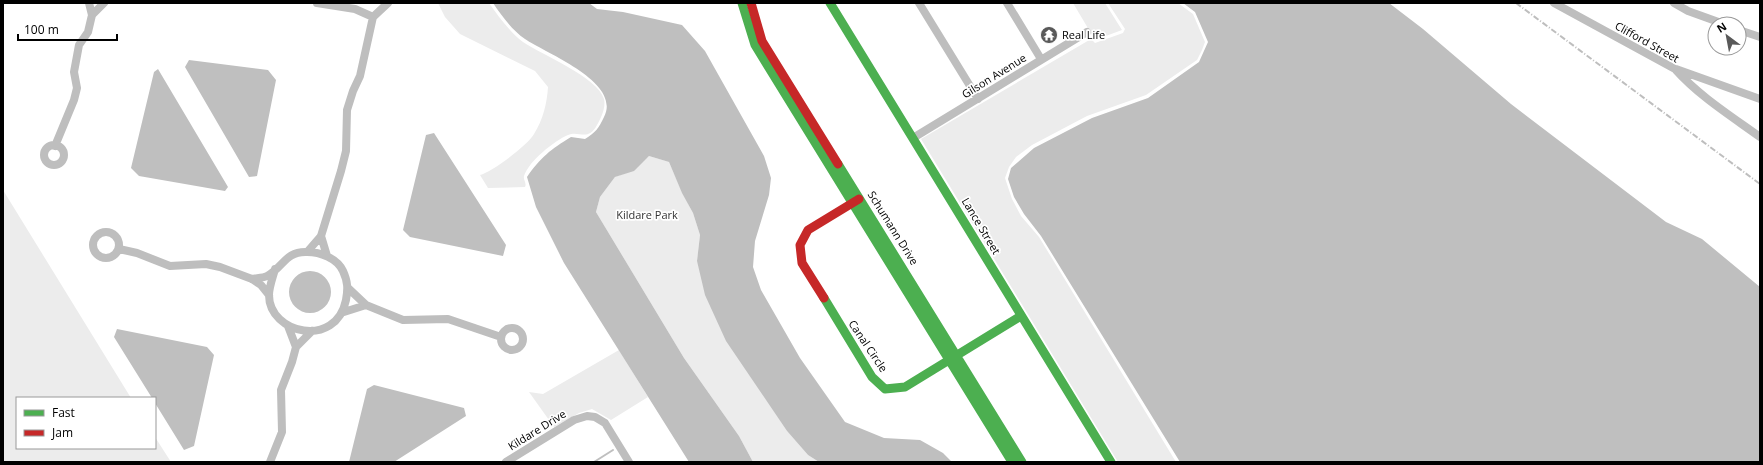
<svg xmlns="http://www.w3.org/2000/svg" width="1763" height="465" viewBox="0 0 1763 465" font-family="'Open Sans',sans-serif">
<style>
.green{fill:#ececec}
.water{fill:#bfbfbf}
.lines{fill:none;stroke-linecap:round;stroke-linejoin:round}
.stream{stroke:#bfbfbf;stroke-width:2}
.street{stroke:#bebebe;stroke-width:8}
.fast{stroke:#4caf50;stroke-width:9}
.jam{stroke:#c62828;stroke-width:9}
.rail{stroke:#bebebe;stroke-width:2;stroke-dasharray:6 2 1 2;stroke-linecap:butt}
.labels{text-anchor:middle;stroke-width:3.5;stroke-linejoin:round;paint-order:stroke}
.poi-label{font-size:11px;fill:#000;stroke:#fff;text-anchor:start}
.street-label{font-size:11px;fill:#000;stroke:#fff}
.park-label{font-size:11px;fill:#333;stroke:#fff}
</style>
<rect width="100%" height="100%" fill="#fff"/>
<path class="green" d="M438 3H489C498 16 510 32 523 42 542 55 598 77 604 99 606 108 601 118 597 125 588 142 579 130 568 135 554 141 529 161 524 176 523 180 527 183 525 187L488 188 480 175C492 172 528 145 534 134 543 120 547 103 548 87L535 71 460 34 445 17Z
M1073 3H1105L1122 30 1095 40Z
M1108 3H1178L1193 14 1205 42 1202 50 1197 60 1146 95 1087 116 1032 145 1016 157 1009 167 1005 178 1012 199 1021 216 1039 237 1176 462H1118L921 139 1091 39 1095 43 1123 33 1125 29Z
M649 156 669 162 682 192 693 213 700 235 697 261 759 388 787 431 808 455 819 462H753L739 436 684 358 596 212 600 197 615 177 634 170Z
M3 190 131 398H17V448H155V437L171 462H3Z
M619 350 648 397 611 420 592 409 579 413 554 427 529 392 543 394Z"/>
<path class="water" d="M493 3H589L597 9 623 12 682 25 705 51 764 156 771 178 769 195 755 241 753 267 761 290 800 358 845 422 884 438 920 440 943 453 952 462H819L808 455 787 431 726 341 705 295 697 261 700 235 693 213 682 193 669 162 649 156 634 171 615 177 600 197 596 212 684 358 739 436 753 462H689L564 263 536 207 527 177C540 158 551 149 571 137L585 139C595 133 599 128 604 117 622 82 547 54 525 39 512 30 501 15 493 3Z
M1183 3H1389L1423 29 1511 104 1666 222 1702 239 1760 287V462H1180L1041 236 1024 214 1014 197 1008 179 1011 168 1034 148 1092 118 1148 98 1199 62 1208 42 1195 12Z
M189 60 268 70 276 80 257 176 249 177 185 67Z
M158 69 228 187 225 191 139 176 131 168 154 72Z
M434 133 506 245 503 256 410 237 403 230 426 135Z
M289 292a21 21 0 1 1 42 0a21 21 0 1 1-42 0Z
M117 329 207 347 214 355 194 446 184 450 155 403V398H152L114 337Z
M374 385 464 408 466 416 394 462H349L367 389Z"/>
<g class="lines">
<path class="stream" d="M594 462 613 450"/>
<path class="street" d="M89 3 92 15
M317 3 355 9 373 17
M919 3 978 99
M1007 3 1041 59
M1554 3 1675 69C1699 96 1731 116 1760 137
M1674 3 1688 11 1724 24
M373 17 388 3
M1739 30 1760 37
M1676 69 1760 99
M913 138 1087 32
M44 155a10 10 0 1 1 20 0a10 10 0 1 1-20 0Z
M55 146 74 100 77 88 74 72 79 45 88 32 92 15 104 3
M93 245a13 13 0 1 1 26 0a13 13 0 1 1-26 0Z
M321 236 327 256
M119 249 137 253 170 266 206 264 220 267 252 279 261 285 269 295
M308 251 321 236 341 171 346 151 347 110 353 91 360 76 373 17
M252 279C256 278 263 278 267 276 283 268 285 251 307 252 320 252 337 258 343 271 348 282 348 289 346 300 336 349 269 334 269 295 269 287 273 277 275 269
M348 288 366 305 403 320 448 319 501 337
M344 312 366 305
M501 339a11 11 0 1 1 22 0a11 11 0 1 1-22 0Z
M296 347 312 331
M270 462 282 432 281 390 292 362 296 347 288 326
M506 462 574 420 587 416 595 417 605 423 629 462"/>
<path class="fast" d="M742 3 755 45 1012 462
M830 3 1111 462
M838 164 1022 462
M824 298 872 377 885 389 905 387 1021 316"/>
<path class="jam" d="M751 3 762 41 838 164
M824 298 802 263 800 245 808 230 859 199"/>
<path class="rail" d="M1516 3 1760 184"/>
</g>
<defs>
<g id="temple-disc" transform="scale(0.9)"><circle r="9.5" fill="#595959" stroke="#fff"/><path d="M0-6L5-2H3V0L6.5 2.5H4V6H1.5V3h-3V6H-4V2.5H-6.5L-3 0V-2H-5Z" fill="#fff"/></g>
</defs>
<g fill-rule="evenodd">
<use href="#temple-disc" x="1049" y="35"/>
</g>
<g class="labels">
<g class="poi-label">
<text x="1062" y="39">Real Life</text>
</g>
<g class="street-label">
<text transform="translate(1647 42) rotate(29)" y="4">Clifford Street</text>
<text transform="translate(994 76) rotate(-32)" y="4">Gilson Avenue</text>
<text transform="translate(981 226) rotate(59)" y="4">Lance Street</text>
<text transform="translate(893 228) rotate(58)" y="4">Schumann Drive</text>
<text transform="translate(868 346) rotate(56)" y="4">Canal Circle</text>
<text transform="translate(537 430) rotate(-32)" y="4">Kildare Drive</text>
</g>
<g class="park-label">
<text x="647" y="219">Kildare Park</text>
</g>
</g>
<rect width="1763" height="465" fill="none" stroke="#000000" stroke-width="8"/>
<rect x="16" y="397" width="140" height="52" fill="#ffffff" stroke="#999999"/>
<rect x="24" y="410" width="20" height="6" fill="#4caf50" stroke="#999999"/>
<text x="52" y="417" font-size="12" fill="#000000">Fast</text>
<rect x="24" y="430" width="20" height="6" fill="#c62828" stroke="#999999"/>
<text x="52" y="437" font-size="12" fill="#000000">Jam</text>
<g transform="translate(1727 36) rotate(328)"><circle r="19" fill="#ffffff" stroke="#999999"/>
<path d="M0-3L7 15L0 10L-7 15Z" fill="#595959"/>
<text y="-6" font-size="11" font-weight="bold" text-anchor="middle" fill="#000000">N</text>
</g>
<path d="M18 34v6h99v-6" fill="none" stroke="#000000" stroke-width="2"/>
<text x="24" y="34" font-size="12" fill="#000000" stroke="#ffffff" stroke-width="3" paint-order="stroke">100 m</text>
</svg>
